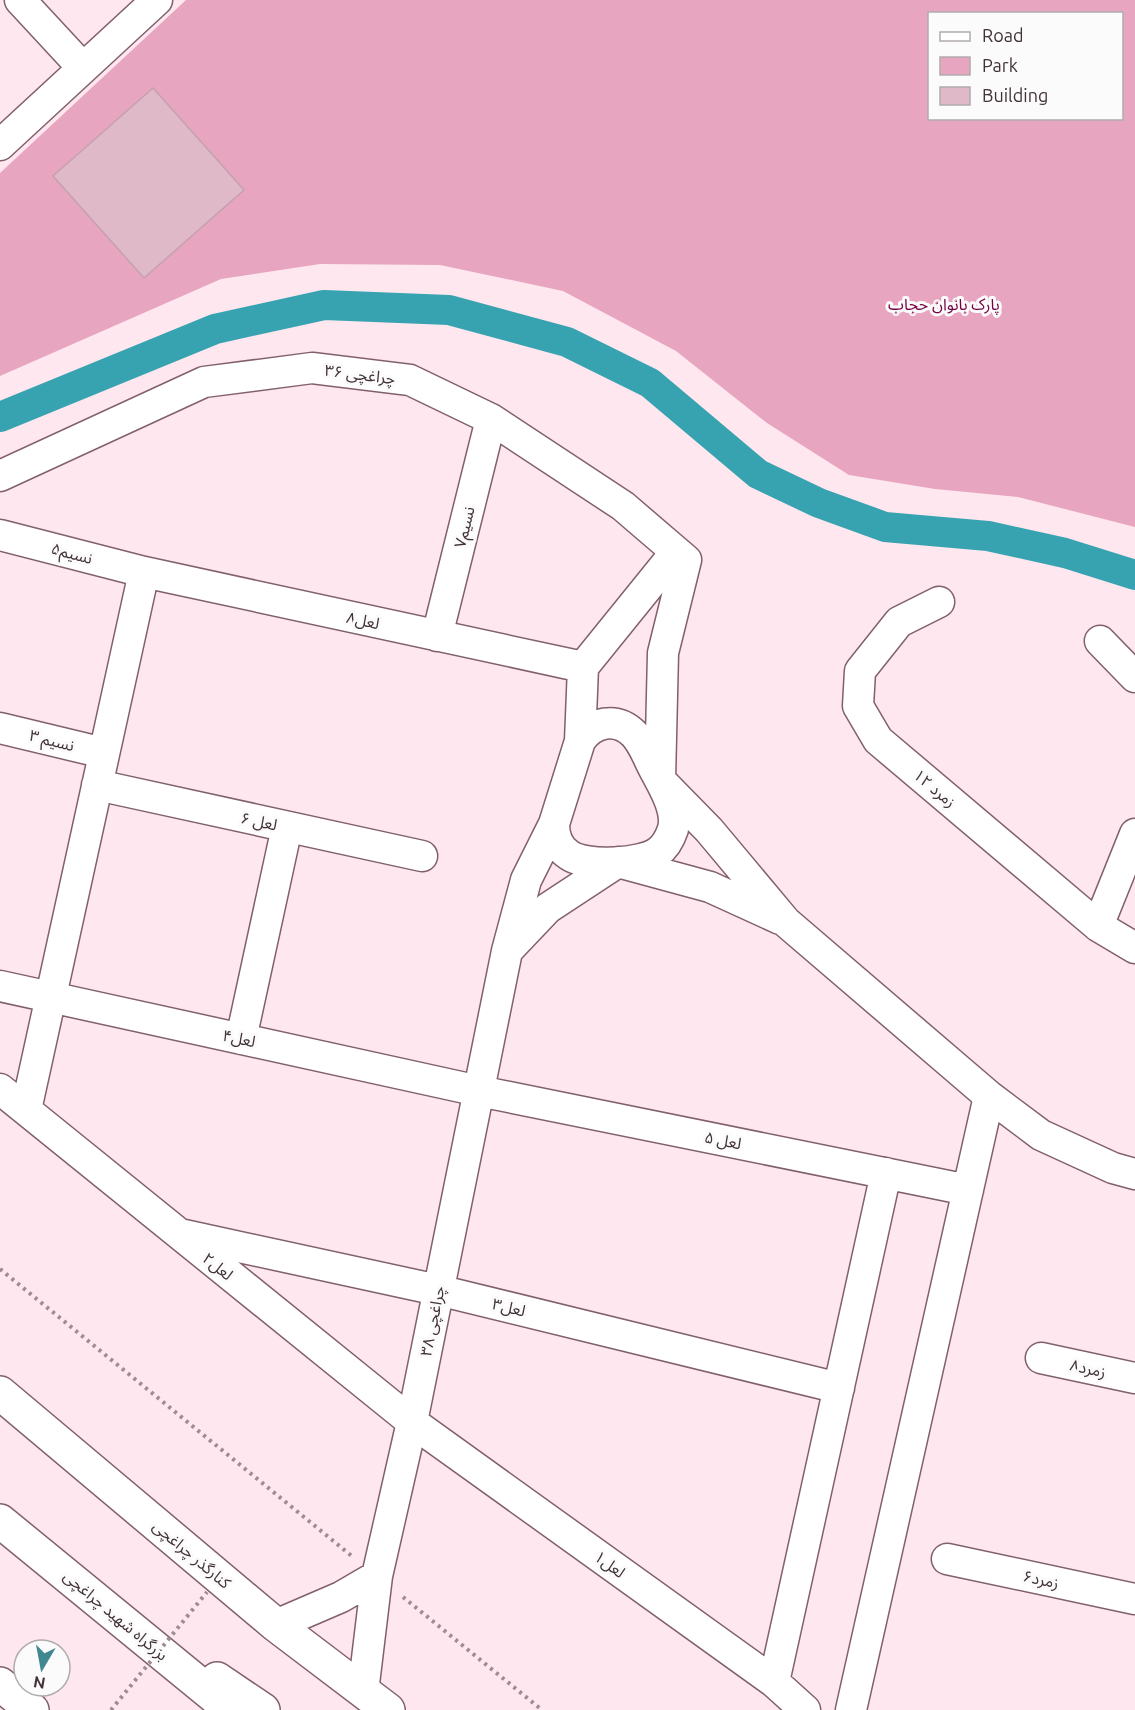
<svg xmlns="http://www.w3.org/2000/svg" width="1135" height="1710" viewBox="0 0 1135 1710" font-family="Ubuntu,'Noto Sans Arabic',sans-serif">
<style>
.green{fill:#e7a5bf;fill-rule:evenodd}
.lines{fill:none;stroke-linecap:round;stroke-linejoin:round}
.canal{stroke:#38a3b0;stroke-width:30}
.building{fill:#dfb9c7;stroke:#c5a1ae;stroke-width:1.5}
.minor-casing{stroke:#81606c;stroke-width:33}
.secondary-casing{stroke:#81606c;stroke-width:36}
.trunk-casing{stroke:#81606c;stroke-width:36}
.path{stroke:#9f8c93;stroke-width:4;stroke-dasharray:3 4.5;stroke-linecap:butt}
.minor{stroke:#fff;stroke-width:30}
.secondary{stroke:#fff;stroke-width:33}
.trunk{stroke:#fff;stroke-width:33}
.path-bridge{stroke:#9f8c93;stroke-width:4;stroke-dasharray:3 4.5;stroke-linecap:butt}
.labels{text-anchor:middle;stroke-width:6;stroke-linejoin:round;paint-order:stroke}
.park-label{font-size:16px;fill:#750145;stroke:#fbfbfb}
.street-label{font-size:16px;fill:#413237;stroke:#fbfbfb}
</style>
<rect width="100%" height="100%" fill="#fee7ef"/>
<path class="green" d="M186 0H1135V527L1018 497 935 489 849 475 767 423 676 351 563 291 440 265 320 264 221 279 0 376V173ZM930 14H1122V118H930Z"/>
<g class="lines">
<path class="canal" d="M0 417 215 329 324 305 449 310 567 342 650 383 758 474 819 503 885 527 988 536 1065 553 1135 575"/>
</g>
<path class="building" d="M153 88 244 190 144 278 53 176Z"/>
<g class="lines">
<g class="minor-casing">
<path id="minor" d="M20 0 83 68
M0 145 157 0
M0 476 204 382 312 368 410 380 491 419 623 506 686 560 663 653 660 780 709 830 786 922 989 1096 1041 1135 1113 1168 1135 1174
M0 535 144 572 583 667
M939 602 899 622 860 671 858 706 878 740 1098 926 1135 948
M437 636 491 419
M1100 641 1135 677
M0 728 104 753
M580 741 583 667 676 552
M97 785 422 856
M1098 926 1135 834
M509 949 548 908 618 862 710 887 780 919
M0 986 479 1091 968 1190
M241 1039 287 827
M0 1089 412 1422 774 1682 805 1710
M26 1110 144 572
M184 1235 438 1290 839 1388
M1041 1358 1135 1378
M947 1559 1135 1599
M276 1625 341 1597 377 1576
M774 1682 886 1173
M363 1692 377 1576 412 1422 507 951 526 880 554 824 580 741C592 722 616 716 634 734 643 743 648 758 654 769 663 786 678 810 673 829 670 838 665 847 658 852 642 864 586 867 569 855 558 848 554 837 554 824
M851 1710 989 1096"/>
</g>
<g class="secondary-casing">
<path id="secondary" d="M0 1393 276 1625 388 1710"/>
</g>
<g class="trunk-casing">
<path id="trunk" d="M0 1521 231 1710
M217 1679 263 1710
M0 1684 32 1710"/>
</g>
<path class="path" d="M0 1269 353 1557
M403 1597 542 1710"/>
<use href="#minor" class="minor"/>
<use href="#secondary" class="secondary"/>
<use href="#trunk" class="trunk"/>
<path class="path-bridge" d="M111 1710 207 1592"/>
</g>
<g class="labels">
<g class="park-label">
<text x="944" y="310">پارک بانوان حجاب</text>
</g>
<g class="street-label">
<text transform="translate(360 374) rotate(7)" y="6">چراغچی ۳۶</text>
<text transform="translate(464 527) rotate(-76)" y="6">نسیم۷</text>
<text transform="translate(72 553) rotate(15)" y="6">نسیم۵</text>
<text transform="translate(363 620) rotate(12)" y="6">لعل۸</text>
<text transform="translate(52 740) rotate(14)" y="6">نسیم ۳</text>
<text transform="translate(935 788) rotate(40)" y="6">زمرد ۱۲</text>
<text transform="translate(259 821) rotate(12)" y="6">لعل ۶</text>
<text transform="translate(239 1038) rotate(12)" y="6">لعل۴</text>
<text transform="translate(723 1140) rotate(11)" y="6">لعل ۵</text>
<text transform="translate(218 1266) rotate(39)" y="6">لعل۲</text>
<text transform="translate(509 1307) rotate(14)" y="6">لعل۳</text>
<text transform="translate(432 1321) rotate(-79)" y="6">چراغچی ۳۸</text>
<text transform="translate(1088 1368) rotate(12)" y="6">زمرد۸</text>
<text transform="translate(192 1554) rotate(40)" y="6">کنارگذر چراغچی</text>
<text transform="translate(610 1564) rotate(36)" y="6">لعل۱</text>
<text transform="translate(1041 1579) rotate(12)" y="6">زمرد۶</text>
<text transform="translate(116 1615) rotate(40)" y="6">بزرگراه شهید چراغچی</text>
</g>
</g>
<rect x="928" y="12" width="195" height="108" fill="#fbfbfb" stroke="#b1abad" stroke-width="1.5"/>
<rect x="940" y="32" width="30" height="9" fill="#ffffff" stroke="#b1abad" stroke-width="1.5"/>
<text x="982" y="42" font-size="18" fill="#413237">Road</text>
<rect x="940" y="57" width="30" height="18" fill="#e7a5bf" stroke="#b1abad" stroke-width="1.5"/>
<text x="982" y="72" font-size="18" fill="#413237">Park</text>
<rect x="940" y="87" width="30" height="18" fill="#dfb9c7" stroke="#b1abad" stroke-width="1.5"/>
<text x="982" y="102" font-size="18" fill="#413237">Building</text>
<g transform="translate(42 1668) rotate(190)"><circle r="28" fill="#fbfbfb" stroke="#b1abad" stroke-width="1.5"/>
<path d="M0-4.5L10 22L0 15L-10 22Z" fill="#408790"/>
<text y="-9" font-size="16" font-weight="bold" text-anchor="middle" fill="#413237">N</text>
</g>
</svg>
